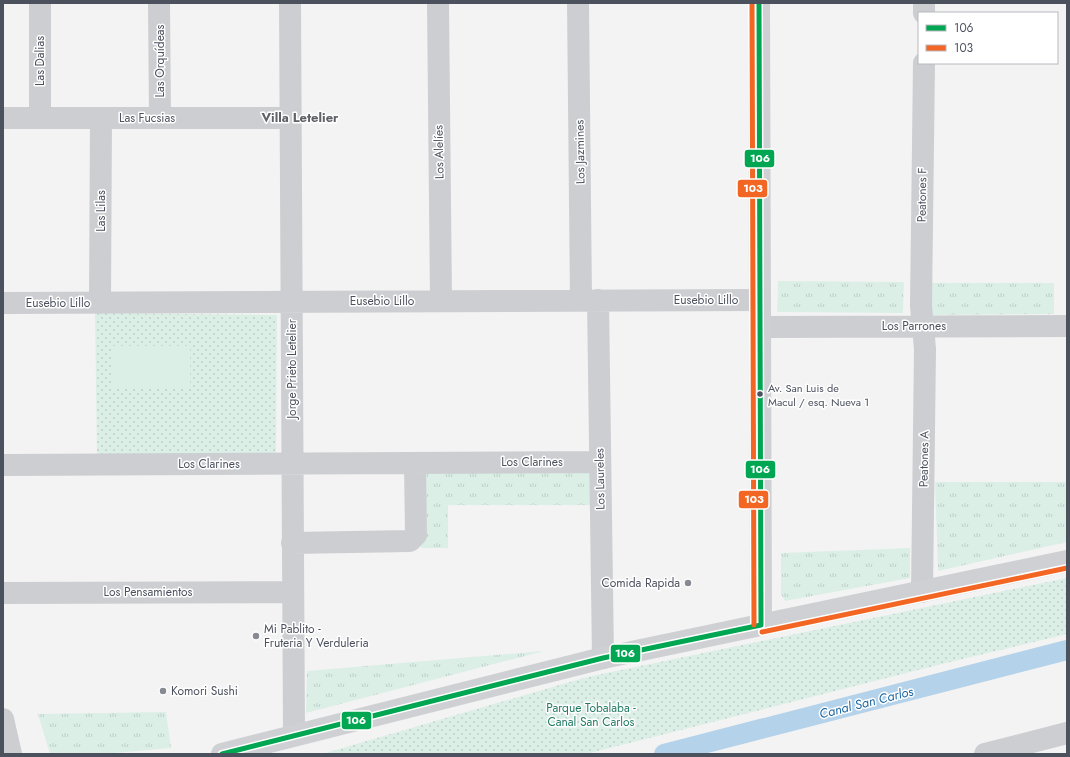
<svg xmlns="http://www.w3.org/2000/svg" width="1070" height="757" viewBox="0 0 1070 757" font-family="Jost,sans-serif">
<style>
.grass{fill:url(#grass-tufts)}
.park{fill:url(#park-dots)}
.pitch{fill:#dbefe7}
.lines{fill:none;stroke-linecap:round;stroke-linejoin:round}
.canal{stroke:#b4d2e9;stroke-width:20}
.street{stroke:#cdced1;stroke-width:22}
.secondary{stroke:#cfd0d3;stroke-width:22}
.bus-1-casing{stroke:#fff;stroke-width:8}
.bus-2-casing{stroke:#fff;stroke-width:8}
.bus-1{stroke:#00a651;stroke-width:5}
.bus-2{stroke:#f26522;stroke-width:5}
.bus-dot{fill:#4c515e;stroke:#fff;stroke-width:1.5}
.poi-dot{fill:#878a92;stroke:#fff;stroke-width:1.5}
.labels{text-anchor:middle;stroke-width:3;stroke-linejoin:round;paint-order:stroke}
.bus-label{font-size:11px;fill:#4c515e;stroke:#fff;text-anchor:start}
.street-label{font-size:12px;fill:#4c515e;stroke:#fff}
.poi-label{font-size:12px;fill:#4c515e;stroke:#fff;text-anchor:start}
.park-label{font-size:12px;fill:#217b62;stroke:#fff}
.neighbourhood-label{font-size:13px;font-weight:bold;fill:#5f6167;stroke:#fff}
.water-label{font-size:13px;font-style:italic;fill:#1b67a2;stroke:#fff}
.line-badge{stroke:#fff;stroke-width:1.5}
.badge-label{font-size:11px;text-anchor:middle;font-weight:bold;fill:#fff}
</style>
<defs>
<pattern id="grass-tufts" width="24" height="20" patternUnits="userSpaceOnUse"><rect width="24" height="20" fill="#dbefe7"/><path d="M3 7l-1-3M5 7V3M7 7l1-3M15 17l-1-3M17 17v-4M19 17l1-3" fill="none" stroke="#becfc9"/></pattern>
<pattern id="park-dots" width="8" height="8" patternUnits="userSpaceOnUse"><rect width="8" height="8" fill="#dbefe7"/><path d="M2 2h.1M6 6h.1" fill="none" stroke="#becfc9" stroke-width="1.8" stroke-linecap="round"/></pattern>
</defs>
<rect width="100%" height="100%" fill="#f4f3f3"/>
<path class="grass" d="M778 281 904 282 903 313 777 312Z
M932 283H1054V314L931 315Z
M420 469H590V505H448V548H421Z
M935 482H1067V542L938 571Z
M910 548V578L785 601 781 594V553Z
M544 651 306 713 307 671Z
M166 712 171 748 103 754H50L38 714Z"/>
<path class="park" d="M95 313 277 315 276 456 97 458Z
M1067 578V634L946 663 586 754H322L587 677Z"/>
<path class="pitch" d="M111 346H190V389H111Z"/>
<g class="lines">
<path class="canal" d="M664 754 1067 650"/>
<path class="street" d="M40 3V118
M159 3 160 118
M290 3 294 735
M438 3 441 301
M578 3 581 300
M924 13V3
M3 118H290
M598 300 603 658
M3 303 760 300
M100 303 101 118
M760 327 1067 326
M3 465 600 462
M292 543 410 541 416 535 415 463
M922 592 925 349 921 306 924 63
M3 593 293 592
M3 719 11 754
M985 754 1067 733"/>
<path class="secondary" d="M759 3 761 625
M222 754 603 658 1067 561"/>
<g class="bus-1-casing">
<path id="bus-1" d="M759 3 761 625
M222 754 603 658 761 625"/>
</g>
<g class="bus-2-casing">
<path id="bus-2" d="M752 3 754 625
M762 632 1067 568"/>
</g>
<use href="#bus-1" class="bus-1"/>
<use href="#bus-2" class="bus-2"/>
</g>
<circle class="bus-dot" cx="760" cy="394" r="3.5"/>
<g class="poi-dot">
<circle cx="688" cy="583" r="4"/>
<circle cx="256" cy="636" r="4"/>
<circle cx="163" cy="691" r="4"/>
</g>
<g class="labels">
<g class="bus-label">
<text x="768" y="392">Av. San Luis de<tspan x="768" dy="14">Macul / esq. Nueva 1</tspan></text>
</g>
<g class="street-label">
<text transform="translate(40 61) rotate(-90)" y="4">Las Dalias</text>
<text transform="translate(160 61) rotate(-90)" y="4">Las Orquídeas</text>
<text x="147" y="122">Las Fucsias</text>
<text transform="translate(439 152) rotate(-91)" y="4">Los Alelíes</text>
<text transform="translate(580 152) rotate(-91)" y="4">Los Jazmines</text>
<text transform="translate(922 195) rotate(-89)" y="4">Peatones F</text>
<text transform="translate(101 211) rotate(-90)" y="4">Las Lilas</text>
<text x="706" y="304">Eusebio Lillo</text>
<text x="382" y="305">Eusebio Lillo</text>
<text x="58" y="307">Eusebio Lillo</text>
<text x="914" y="330">Los Parrones</text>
<text transform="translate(292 369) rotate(-90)" y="4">Jorge Prieto Letelier</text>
<text transform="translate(924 459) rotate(-89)" y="4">Peatones A</text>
<text x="532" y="466">Los Clarines</text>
<text x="209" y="468">Los Clarines</text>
<text transform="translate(600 479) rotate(-91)" y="4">Los Laureles</text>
<text x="148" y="596">Los Pensamientos</text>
</g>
<g class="poi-label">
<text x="680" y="587" text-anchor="end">Comida Rapida</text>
<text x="264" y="633">Mi Pablito -<tspan x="264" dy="14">Fruteria Y Verduleria</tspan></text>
<text x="171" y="695">Komori Sushi</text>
</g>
<g class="park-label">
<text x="591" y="712">Parque Tobalaba -<tspan x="591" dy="14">Canal San Carlos</tspan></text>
</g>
<g class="neighbourhood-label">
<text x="300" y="122">Villa Letelier</text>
</g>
<g class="water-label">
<text transform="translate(866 702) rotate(-14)" y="5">Canal San Carlos</text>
</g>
</g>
<g class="line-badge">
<rect x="744" y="149" width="31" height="19" rx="4" fill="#00a651"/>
<rect x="737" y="179" width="31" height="19" rx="4" fill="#f26522"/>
<rect x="745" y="460" width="31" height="19" rx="4" fill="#00a651"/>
<rect x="738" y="490" width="31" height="19" rx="4" fill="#f26522"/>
<rect x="610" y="644" width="31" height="19" rx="4" fill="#00a651"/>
<rect x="341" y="711" width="31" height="19" rx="4" fill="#00a651"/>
</g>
<g class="badge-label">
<text x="760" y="162">106</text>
<text x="753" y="192">103</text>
<text x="760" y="473">106</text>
<text x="754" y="503">103</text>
<text x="625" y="657">106</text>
<text x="356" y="724">106</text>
</g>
<rect width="1070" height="757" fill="none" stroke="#4c515e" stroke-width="8"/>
<rect x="918" y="12" width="140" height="52" fill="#ffffff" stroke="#b7b9bf"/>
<rect x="926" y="25" width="20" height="6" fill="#00a651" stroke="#b7b9bf"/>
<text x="954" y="32" font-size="12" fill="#4c515e">106</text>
<rect x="926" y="45" width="20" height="6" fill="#f26522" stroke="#b7b9bf"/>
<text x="954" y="52" font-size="12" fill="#4c515e">103</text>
</svg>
